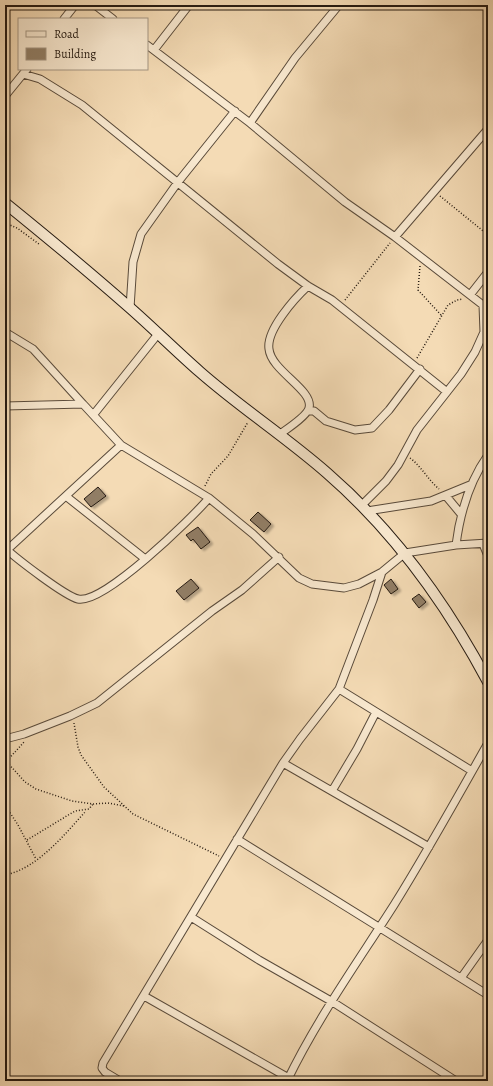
<svg xmlns="http://www.w3.org/2000/svg" width="493" height="1086" viewBox="0 0 493 1086" font-family="Alegreya,serif">
<style>
.building{fill:#917e66;stroke:#251a11;filter:url(#shadow)}
.lines{fill:none;stroke-linecap:round;stroke-linejoin:round}
.street-casing{stroke:#594a3a;stroke-width:9}
.secondary-casing{stroke:#251a11;stroke-width:12}
.path{stroke:#251a11;stroke-width:1.5;stroke-dasharray:1 2;stroke-linecap:butt}
.street{stroke:#f8e8cf;stroke-width:7}
.secondary{stroke:#f8e8cf;stroke-width:10}
</style>
<defs>
<filter id="shadow"><feDropShadow dx="3" dy="2" stdDeviation="1" flood-color="#0004"/></filter>
</defs>
<rect width="100%" height="100%" fill="#f4dbb5"/>
<filter id="stains"><feTurbulence type="fractalNoise" baseFrequency=".005" numOctaves="4"/><feColorMatrix values="0 0 0 0 .2 0 0 0 0 .09 0 0 0 0 .02 0 0 0 .5 -.17"/></filter>
<radialGradient id="worn" r=".72"><stop offset=".6" stop-color="#630" stop-opacity="0"/><stop offset="1" stop-color="#630" stop-opacity=".3"/></radialGradient>
<path class="building" d="M98 487 106 496 91 507 84 499Z
M258 512 271 524 264 532 250 520Z
M198 527 210 542 201 549 193 539 191 541 186 535Z
M191 579 199 588 184 600 176 591Z
M391 579 398 589 391 594 384 585Z
M419 594 426 602 419 608 412 599Z"/>
<g class="lines">
<g class="street-casing">
<path id="street" d="M95 5 113 19
M64 19 75 5
M147 45 250 123 345 202 395 237 488 309
M154 50 189 5
M23 74 40 79 82 105 278 264 308 286 332 300 447 392
M5 96 27 69
M250 123 295 58 339 5
M395 237 488 129
M470 295 488 272
M130 308 133 262 141 234 178 182 235 111
M5 332 33 349 83 404
M5 406 83 404 121 445 209 498 253 534 299 578 312 584 344 588 359 584 382 572 405 553 456 545 488 543
M308 411H314L326 421 355 430 372 428 389 410 420 369
M94 414 158 334
M280 434C287 429 307 416 309 408 314 390 271 371 269 349 266 330 295 298 308 286
M446 496 461 514
M67 497 144 558
M362 505 386 481 398 465 417 430 461 374 475 352 484 332 483 305
M367 511 431 501 470 485
M483 544 488 556
M456 545C460 513 469 482 488 455
M5 548C17 559 65 596 78 599 103 605 191 519 209 498
M7 550 121 445
M339 689 472 771
M5 739 24 734 70 716 97 703 212 611 242 590 279 557
M283 763 429 847
M332 791 357 749 376 712
M237 839 488 995
M191 917 259 960 331 1001 456 1081
M461 978 488 940
M144 996 294 1081
M120 1081 105 1072 102 1068 103 1063 283 763 300 739 339 689 373 600 382 572
M287 1081C317 1019 357 963 394 905 427 852 457 798 488 743"/>
</g>
<g class="secondary-casing">
<path id="secondary" d="M5 203C47 237 88 271 129 307 153 328 176 351 200 372 241 408 286 437 327 473 395 532 446 603 488 682"/>
</g>
<path class="path" d="M440 196 488 235
M5 223 17 228 39 244
M420 266 418 290 441 315
M345 300 390 243
M417 358 448 305 457 300 463 299
M410 458C422 467 428 480 439 489
M205 486 211 474 228 456 248 422
M74 723 78 747 81 755 104 787 133 814 219 856
M5 760 25 782 36 789 72 801 93 804 108 803 124 806
M5 763 24 742
M5 805 18 825 36 859
M27 840 75 811 89 809 93 804
M5 875C37 869 65 834 86 811"/>
<use href="#street" class="street"/>
<use href="#secondary" class="secondary"/>
</g>
<rect width="493" height="1086" fill="none" stroke="#f4dbb5" stroke-width="20"/>
<rect x="6" y="6" width="481" height="1074" fill="none" stroke="#251a11" stroke-width="2"/>
<rect x="10" y="10" width="473" height="1066" fill="none" stroke="#251a11"/>
<rect x="18" y="18" width="130" height="52" fill="#f8e8cf" stroke="#a49683"/>
<rect x="26" y="31" width="20" height="6" fill="#f8e8cf" stroke="#a49683"/>
<text x="54" y="38" font-size="12" fill="#251a11">Road</text>
<rect x="26" y="48" width="20" height="12" fill="#917e66" stroke="#a49683"/>
<text x="54" y="58" font-size="12" fill="#251a11">Building</text>
<rect width="100%" height="100%" filter="url(#stains)"/>
<rect width="100%" height="100%" fill="url(#worn)"/>
</svg>
